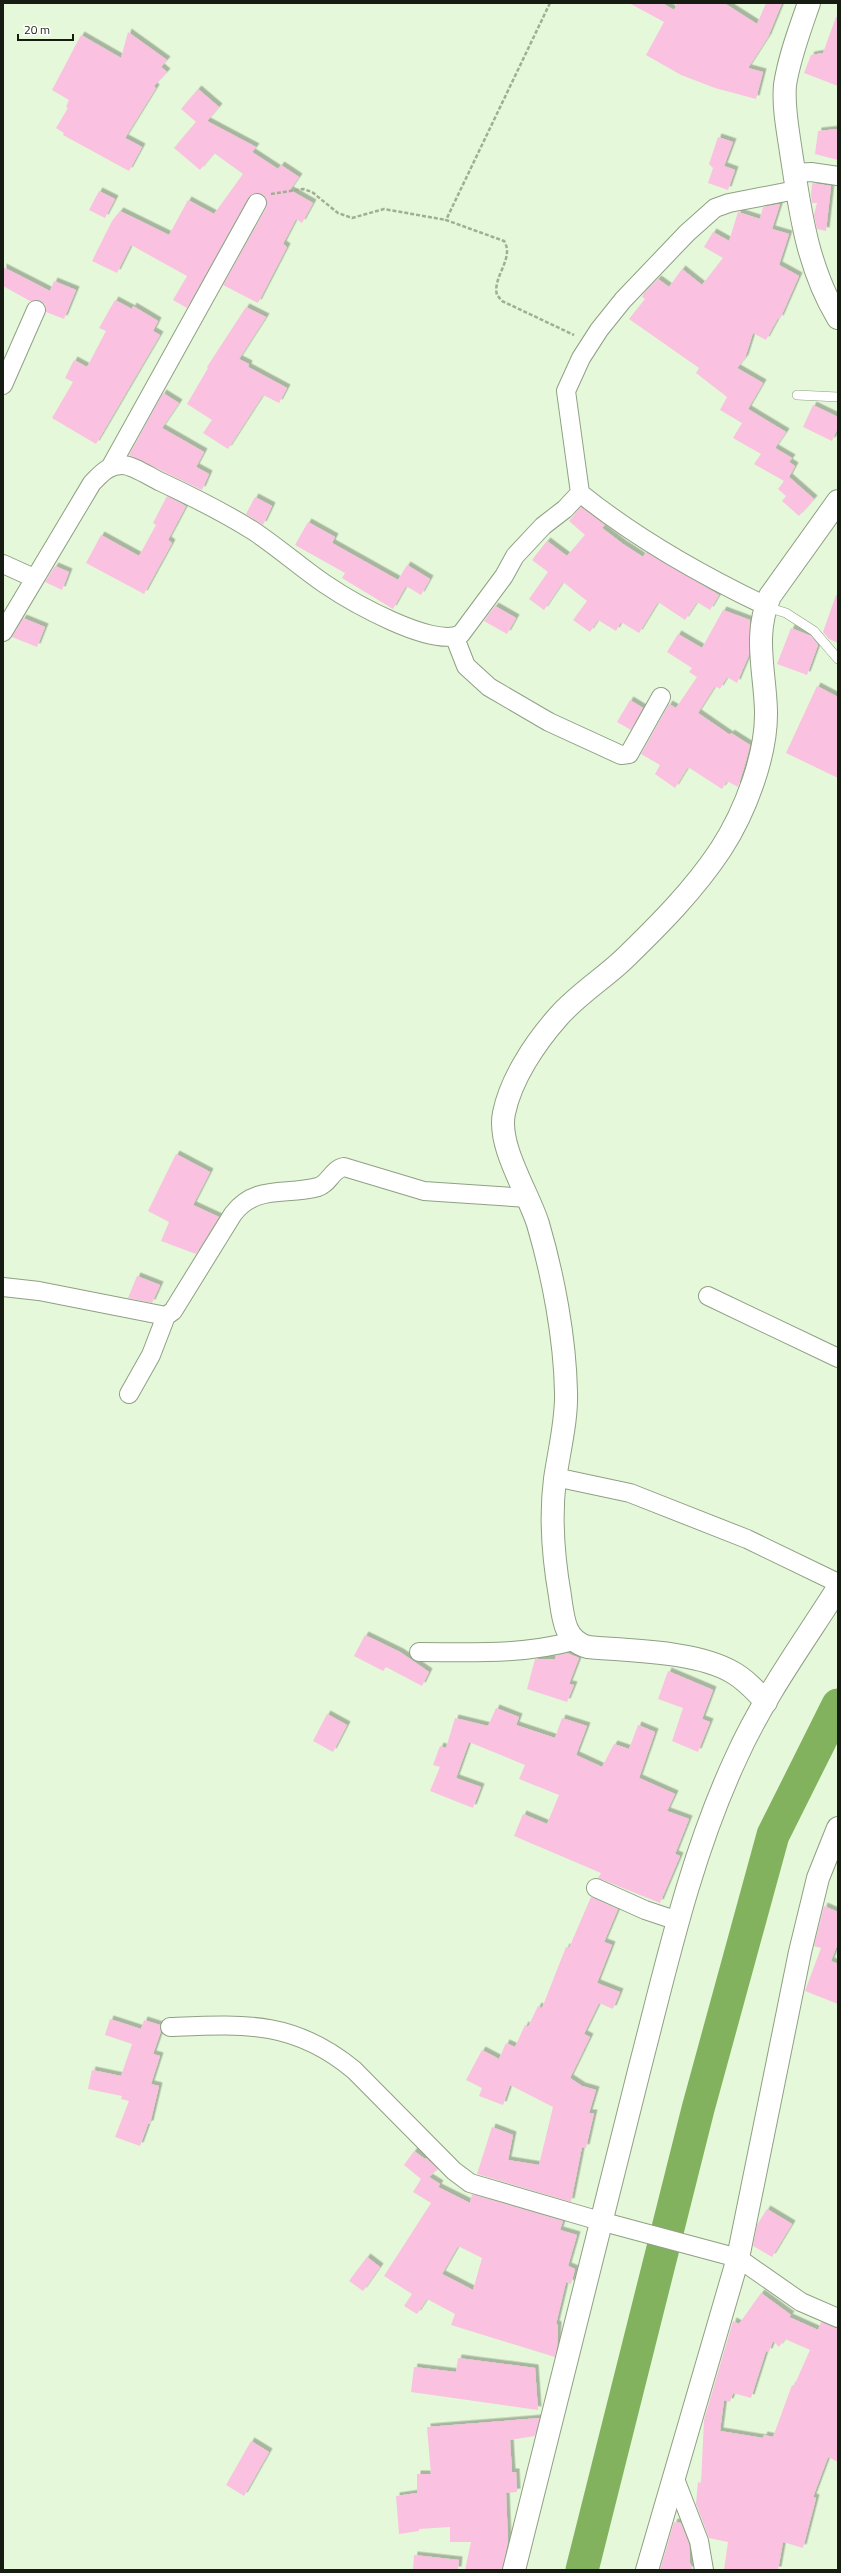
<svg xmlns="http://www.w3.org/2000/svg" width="841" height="2573" viewBox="0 0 841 2573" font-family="'Titillium Web',sans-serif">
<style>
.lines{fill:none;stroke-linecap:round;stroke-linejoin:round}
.river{stroke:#83b25f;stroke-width:33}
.building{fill:#fac2e0;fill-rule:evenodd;filter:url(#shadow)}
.service-casing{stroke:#8fa084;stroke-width:10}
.minor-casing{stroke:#8fa084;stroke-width:20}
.tertiary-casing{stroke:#8fa084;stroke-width:24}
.path{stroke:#a0ae96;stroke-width:2.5;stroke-dasharray:4 2;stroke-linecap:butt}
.service{stroke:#fff;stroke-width:9}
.minor{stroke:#fff;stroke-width:18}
.tertiary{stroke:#fff;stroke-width:22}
</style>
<defs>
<filter id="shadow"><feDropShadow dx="3.5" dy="-3.5" stdDeviation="0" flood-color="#0004"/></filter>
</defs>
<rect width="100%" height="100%" fill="#e5f8d9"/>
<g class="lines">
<path class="river" d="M582 2570 698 2109 773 1835 838 1705"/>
</g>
<path class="building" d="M629 3H662L674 10 677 3H724L757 24 766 3H782L768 37 748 68 763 72 756 99 715 88 681 75 646 55 664 22Z
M836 17H838V86L804 73 811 55 823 53Z
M128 32 167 60 161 67 167 72 154 86 156 88 125 138 142 147 129 171 63 135 64 133 56 128 68 108 66 107 69 100 52 90 81 35 121 58Z
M198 89 219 107 207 121 256 147 252 152 278 169 281 165 299 177 290 190 313 203 302 223 296 219 283 244 287 247 258 303 223 285 266 208V198L262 194H252L248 198 187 308 173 300 187 276 131 245 117 273 92 261 112 221 120 211 169 235 188 200 214 214 243 174 214 153 200 170 174 148 196 122 181 109Z
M838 129V160L815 154 818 131Z
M718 137 733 142 724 166 735 170 728 190 708 183 713 168 709 164Z
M812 183 831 186 826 231 817 229 814 215 817 203H812L811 195Z
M99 191 115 199 105 218 89 210Z
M780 204 772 229 789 234 779 265 799 276 780 319 778 318 766 340 753 333 745 358 737 368 763 383 748 409 786 432 775 448 792 458 789 462 795 466 789 477 814 499 799 516 782 501 786 496 778 489 784 481 754 464 761 454 733 438 742 423 720 410 727 397 696 373 699 368 629 319 645 299 642 297 644 293 658 279 669 287 682 269 702 285 723 258 704 247 713 232 729 241 738 212 760 219 763 207Z
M3 267 50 291 54 281 76 290 64 319 46 312 45 304 41 301H30L3 286Z
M115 300 132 309 133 306 158 321 153 331 160 335 96 444 52 418 73 382 65 378 74 360 87 367 106 331 99 328Z
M246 307 266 317 239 359 249 364 248 367 287 388 279 403 263 395 228 449 203 433 212 420 187 404 208 368 207 367Z
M163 393 179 403 162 428 204 452 196 467 209 474 202 490 129 455Z
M813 405 838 417V427L832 441 803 427Z
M167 496 186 506 168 540 172 543 144 594 86 563 101 535 139 556 156 525 153 523Z
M255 497 272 506 263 525 246 514Z
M581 507 605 525 602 528 623 544 643 557 646 552 719 595 710 610 697 602 685 620 658 602 639 633 621 622 616 631 598 620 590 632 573 620 587 601 563 582 544 610 529 599 548 572 532 560 547 541 567 556 585 535 569 521Z
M308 522 335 537 332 543 398 580 407 565 430 579 421 595 406 586 393 609 342 578 345 573 295 545Z
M55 566 69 572 62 590 45 582Z
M836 595H838V643L829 639 823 632Z
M495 606 516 618 507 634 484 621Z
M723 610 750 620 749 655 737 683 727 677 720 689 715 686 698 713 730 735 731 733 750 745 746 761 738 787 727 781 722 789 688 767 675 788 655 774 660 765 641 754 669 704 676 708 697 677 689 672 692 668 667 652 678 634 702 648Z
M23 618 45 627 37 647 12 637Z
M791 628 811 636 818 645 807 675 777 664Z
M817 686 838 697V778L786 753Z
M630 700 643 708 631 730 617 722Z
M176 1154 210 1172 193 1205 219 1217 196 1254 161 1241 169 1222 148 1211Z
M137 1276 160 1285 152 1303 128 1298Z
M365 1635 400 1652 429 1672 422 1686 386 1667 383 1671 354 1656Z
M567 1653 579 1658 569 1684 574 1685 567 1702 527 1689 535 1659H555L556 1656Z
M668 1671 713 1690 702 1719 710 1722 698 1752 672 1741 683 1708 658 1699Z
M496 1708 519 1717 516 1725 555 1738 562 1718 587 1726 576 1755 602 1767 614 1744 629 1749 638 1725 655 1732 639 1778 675 1794 667 1811 689 1819 675 1854 680 1856 660 1903 598 1878 601 1873 514 1836 523 1814 547 1824 559 1795 519 1779 525 1765 469 1742 456 1778 481 1787 473 1808 430 1791 440 1767 433 1765 440 1746 446 1748 455 1718 488 1726Z
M327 1714 347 1725 333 1752 313 1741Z
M591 1897 618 1909 604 1942 612 1945 597 1983 620 1992 613 2009 599 2003 584 2034 590 2037 570 2078 582 2086 596 2090 589 2113H594L586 2148 582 2147 571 2202 477 2174 492 2127 513 2135 508 2160 539 2165 553 2107 510 2085 503 2105 479 2096 482 2088 466 2080 482 2050 499 2059 506 2043 515 2047 525 2025 528 2027 538 2006 542 2008 566 1947 569 1948Z
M824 1906 838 1912V1943L831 1961 838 1964V2004L805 1991 821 1948 814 1946Z
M110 2019 141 2029 144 2020 160 2025 161 2031 153 2054 160 2056 151 2084 159 2086 150 2124H148L140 2146 115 2137 129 2101 121 2099 122 2096 88 2089 92 2070 121 2076 132 2044 105 2035Z
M414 2151 425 2159 426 2158 438 2169 429 2177 440 2184 438 2187 470 2203 472 2194 563 2221 560 2230 577 2235 568 2266 575 2269 571 2284 566 2282 556 2324 558 2325 557 2348 555 2357 451 2325 455 2314 427 2299 417 2314 404 2306 412 2294 384 2276 431 2203 413 2192 421 2179 404 2165ZM458 2246 482 2258 473 2290 442 2274Z
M767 2209 792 2224 772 2257 753 2246 757 2225Z
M367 2257 380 2267 363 2291 349 2281Z
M761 2293 791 2315 789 2317 818 2330 821 2322 838 2329V2462L828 2457 813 2497 816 2498 803 2548 783 2542 778 2570H724L728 2542 709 2538 696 2504 698 2482 701 2483 704 2420 733 2321 739 2324ZM785 2339 810 2350 794 2386 792 2385 773 2437 764 2435 763 2438 720 2431 724 2400 730 2402 733 2393 751 2398 766 2351 769 2352 773 2341 779 2347Z
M458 2358 535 2368 538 2410 411 2392 414 2367 456 2372Z
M540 2418 535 2436 510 2440 512 2472H516L517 2492 506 2493 508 2541 502 2570H465L471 2542H450V2527L419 2529V2531L399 2534 396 2496 417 2493V2474H431L427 2427Z
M251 2441 269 2452 244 2496 226 2485Z
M674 2522 681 2523 689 2544 690 2563 693 2570H660Z
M414 2555 459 2560 458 2570H413Z"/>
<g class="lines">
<g class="service-casing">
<path id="service" d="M797 395 838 397
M767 607 786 613 814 631 838 659"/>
</g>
<g class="minor-casing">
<path id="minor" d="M794 173 811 172 838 176
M3 385 36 310
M111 466 257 203
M580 493C636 538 701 575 766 606
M3 564 34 578
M3 632 92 483C101 474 108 465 122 465 133 465 150 477 161 482 191 496 223 512 252 530 278 547 300 567 325 584 350 601 433 649 461 634L504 576 515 556 543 526 565 509 580 493 566 391 581 358 599 330 623 300 687 233 715 208 729 203 796 190
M455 638 466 666 489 687 549 722 621 755 629 754 661 697
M3 1287 39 1291 166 1316 173 1311 233 1214C256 1184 286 1196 318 1187 329 1184 332 1169 344 1167L424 1191 528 1198
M708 1296 838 1358
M129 1394 151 1355 166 1316
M555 1477 630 1493 747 1539 838 1583
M419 1652C471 1652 523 1655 573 1641
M596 1888 645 1910 678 1921
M170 2027C243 2024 294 2020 354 2070L454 2171 470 2183 600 2221 738 2258 801 2302 838 2318
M675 2479 699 2541 704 2570"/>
</g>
<g class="tertiary-casing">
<path id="tertiary" d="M809 3C800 29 789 58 785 85 783 107 788 131 791 152 800 210 807 267 838 318
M766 1702C756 1691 745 1679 732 1672 696 1651 630 1651 588 1647 564 1641 563 1617 560 1596 553 1556 550 1518 555 1479 559 1451 567 1420 566 1392 565 1338 553 1275 538 1224 528 1192 497 1146 504 1113 511 1079 535 1043 558 1017 577 995 603 979 624 959 659 925 694 890 721 849 745 812 767 755 766 711 765 671 753 635 770 596L838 501
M514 2570C557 2403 597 2235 640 2067 667 1963 690 1857 736 1758 763 1698 803 1643 838 1588
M647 2570 738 2258 800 1952 818 1878 838 1828"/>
</g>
<path class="path" d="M550 3 446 220 504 241C515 258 492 277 497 295L502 301 574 335
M271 194 303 189 312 192 338 213 352 218 384 209 446 220"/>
<use href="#service" class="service"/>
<use href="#minor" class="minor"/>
<use href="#tertiary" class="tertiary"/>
</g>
<rect width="841" height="2573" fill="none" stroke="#161c11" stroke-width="8"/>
<path d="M18 34v6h55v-6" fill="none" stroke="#161c11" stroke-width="2"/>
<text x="24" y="34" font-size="12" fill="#161c11" stroke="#ffffff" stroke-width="3" paint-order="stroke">20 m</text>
</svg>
